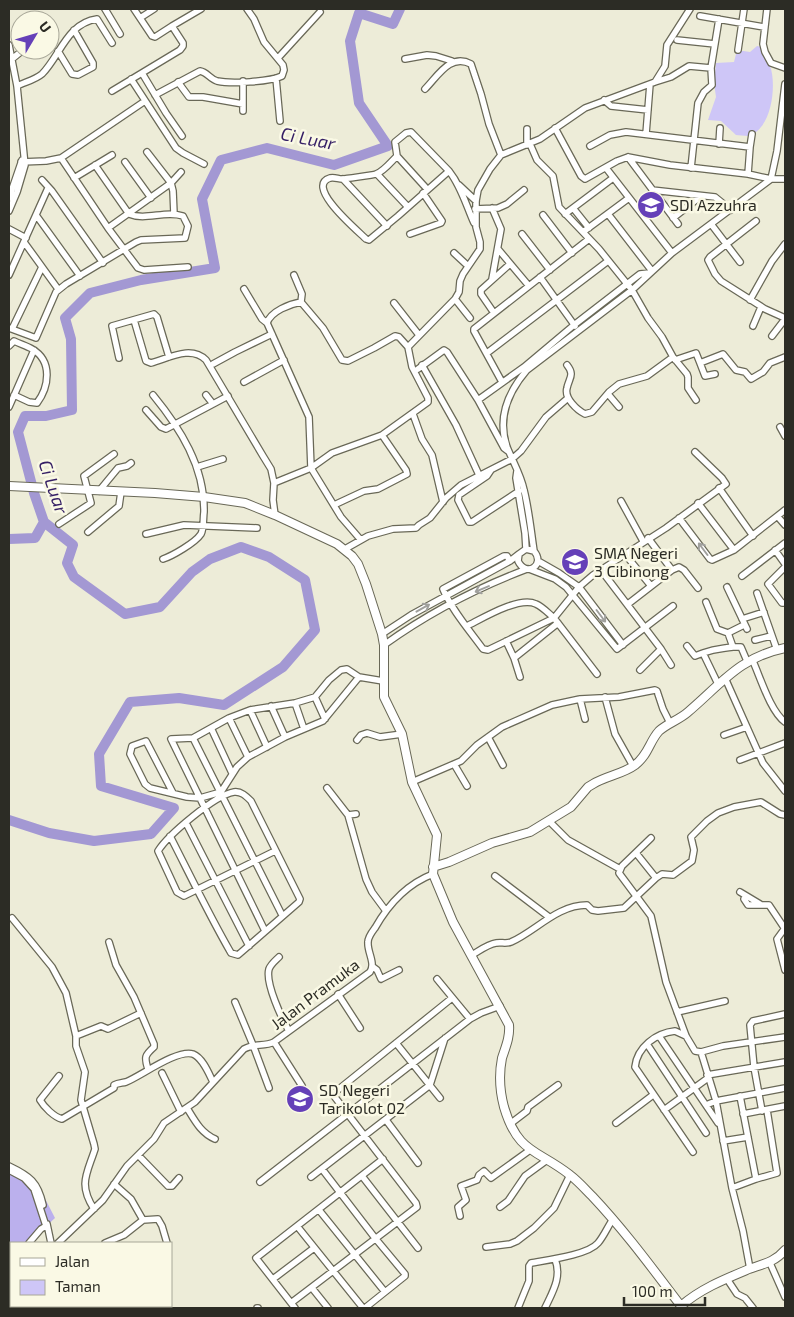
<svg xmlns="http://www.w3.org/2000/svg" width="794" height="1317" viewBox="0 0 794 1317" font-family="'Exo 2',sans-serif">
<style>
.green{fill:#cec6f7}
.forest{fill:#bbb0ed}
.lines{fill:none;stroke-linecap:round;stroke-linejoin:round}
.river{stroke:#a398d3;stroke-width:10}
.minor-casing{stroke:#696857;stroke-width:8}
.tertiary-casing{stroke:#696857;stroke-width:10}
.minor{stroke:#fff;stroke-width:5.5}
.tertiary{stroke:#fff;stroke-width:8}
.oneway{stroke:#a0a09d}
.labels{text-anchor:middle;stroke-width:5;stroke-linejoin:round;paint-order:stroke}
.poi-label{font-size:16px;fill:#2c2c25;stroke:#faf9e5;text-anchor:start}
.street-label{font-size:16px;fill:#2c2c25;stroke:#faf9e5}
.water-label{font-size:18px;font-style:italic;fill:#351f65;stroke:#faf9e5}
</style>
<rect width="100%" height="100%" fill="#edecd8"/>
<path class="green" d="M757 46 762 47C765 53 768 59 770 66 777 84 772 130 748 136 744 136 739 135 736 135L721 121 708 120 716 97 714 83 716 63 734 62 737 50 750 52Z"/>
<path class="forest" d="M9 1165 26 1172 36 1181 55 1218 28 1243H11V1259L9 1261Z"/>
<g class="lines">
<path class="river" d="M9 539 35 538 44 522
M9 820 49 833 94 841 151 834 174 808 101 786 99 754 130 702 179 698 224 705 283 667 315 630 305 580 269 557 241 547 210 559 192 572 160 607 125 614 74 577 67 563 73 545 44 522 34 493 18 432 25 416H46L72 410 71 339 65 318 90 293 141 280 215 268 202 199 221 160 267 148 334 165 388 146 359 103 350 41 359 13 393 24 400 9"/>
<g class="minor-casing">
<path id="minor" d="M105 9 120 34
M767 9 763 44 765 52 771 63 785 68
M700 16 764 27
M140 18 154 9
M172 26 201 9
M677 40 715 44
M9 45 17 86 25 165 17 192 9 211
M738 50 744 9
M58 51 72 74 78 75 93 67V63L74 30
M278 58 320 12
M12 59 23 50
M405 59 427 55 436 56 452 61
M142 73 166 113 182 136
M276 78 280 121
M131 79 176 148 183 153 204 164
M178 82 189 97H203L243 104
M655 82 671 77 689 66 711 68
M17 86C25 82 35 80 42 74 60 56 67 23 97 19L112 43
M425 89C438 76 450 53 471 64L481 94 489 124 501 155
M112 91 180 50 183 46V43L172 26 155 37 152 36 134 9
M155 95 200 71C207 72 210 79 217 81 231 84 269 82 282 76L284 70 283 65 264 42 254 19 247 9
M604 100 611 106 648 110
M243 111V81
M555 128 581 176 585 179 617 161 628 157 670 165 748 174 771 179H785
M646 134 650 84
M530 144 537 160 553 176 559 207 599 249 632 290 648 318 662 337 673 357 687 374 688 377V388L696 400
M719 144 720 128
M527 145V129
M590 146 610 135 626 132 750 147 748 174
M750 147 752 134
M147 152 171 183 173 191 174 214
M397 156 427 189
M628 157 678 224
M61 158 108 228 138 268 144 270 188 267
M21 162 46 161 61 158 145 101
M125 162 151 198
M606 168 672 253
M691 168 698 103 704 92 712 85 711 68 719 19
M449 171 398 216 369 240 366 239C358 231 304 186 330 178 335 177 338 179 342 179 344 179 373 175 376 174 383 172 391 162 397 156L395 142 406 133 411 132 449 171C461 186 466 205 474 223
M377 174 408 207
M74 178 112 155
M343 179 387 226
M42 180 52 191 103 263
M459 185 476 201
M652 190 715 197 731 210
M9 198 22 160
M573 208 589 228
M475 209 498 208 507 204 524 190
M565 214 613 178
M608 214 652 271
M36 215 80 276
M543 215 572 253
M673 218 701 196
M756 221 710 257 708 260 715 274 721 281 765 309 785 318
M711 224 740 262
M108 228 171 183 181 172
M9 229 26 238
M583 232 629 198
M410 234 441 223 442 221 423 193
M522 234 550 270
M24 242 58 289
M498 249 529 286
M454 253 468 266
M9 275 48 188
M294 275 302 294 301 302 323 328 342 360 348 361 374 348 395 336 399 337 408 347
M540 277 575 326
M492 279 501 229 492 208
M244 289 262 319 267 323
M455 299 470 318
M750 300 772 261 785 244
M301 302C290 304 271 311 267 323L309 417 311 468 341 517 360 539
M394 303 419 335
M494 313 481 294V290L510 264
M134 320 146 361 151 363C169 358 191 345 206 360L263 456 271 469 274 483
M753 326 761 307
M9 328 36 338 56 292 66 284 136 242 141 240 185 238 188 226 183 216C165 210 146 221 129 214L95 165
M12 329 42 267
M772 336 785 319
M9 346 14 341C20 344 27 346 32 349 53 361 49 387 37 403L29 402 14 395
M487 353 608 261
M119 358 112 326 154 314 157 317 169 357
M675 360 696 353 700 363 723 354 736 370 745 372 751 379 763 372 770 363 785 357
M700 363 705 376 715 374
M213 364 235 352 272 334
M422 365 456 425 479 475
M567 365C575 375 569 378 567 388 564 398 577 410 585 414L592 412 609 392 619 384 647 376 673 357
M418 369 444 350 447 352 478 400 504 448 508 451
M244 382 284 360
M502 382 474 331V329L589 239
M608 394 619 407
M153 395C180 428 205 467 204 512 203 519 204 528 201 534 195 543 172 556 163 559
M206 395 213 404 228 396
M478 400 524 367 574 325 640 274 649 273
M9 407 34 350
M146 410 161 427 166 429 213 404
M413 414 422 439 432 455 443 502
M780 427 785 436
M197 467 223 459
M491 470 487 476 459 495 458 500 469 522H472L519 491
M517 471 516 478 525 533 526 549
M719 488 753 536
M99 491 118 468 127 466 131 463
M621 501 643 541
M698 503 734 550
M334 505 364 491 378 489 407 474 406 470 382 435
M275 515 273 500 274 483 311 468 332 453 382 435 428 402V398L412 367 408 347 455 299 459 292 460 281 463 274 480 249V242L476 227V201L478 190 490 169 501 155 540 139 585 108 655 82 665 66 667 45 690 9
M778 517 785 525
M679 518 710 559 712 560 734 550 785 510
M59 524 91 503 84 476 114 454
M88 532 119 506 121 492
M146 534 184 525 257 528
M648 538 672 570
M345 549 368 536 393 529 416 528 419 525 430 518 446 498 461 485 512 459 521 451 546 417 568 398
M775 550 785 564
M534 551 526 549 519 554 518 561C526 578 546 565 534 551 531 531 529 510 524 490 521 475 513 462 507 447 497 418 508 392 527 370L632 290 672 253 771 179 777 151 785 84
M624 553 651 586
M538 561 559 573 579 587 623 645
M785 567 768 584 782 603H785
M529 569 555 579 566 587 617 649 673 606
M601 570 661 649 640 670
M742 576 785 543
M727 587 747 629
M757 593 777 650
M706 602 717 629 728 633 733 647H741L747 661
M628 604 672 570 679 567 684 570 698 588
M742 619 764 612
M467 626C483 618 519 596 536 604 543 607 549 614 554 618L488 650 483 649C470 631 451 609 443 589L504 556H507L510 561
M728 633 744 625
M382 634 411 615 510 561 519 554
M755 640 771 636
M506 641 514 658
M384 645C430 612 474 589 527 569
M687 646 695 656 703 653 718 684
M661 649 671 665
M703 653C716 648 720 649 733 647
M752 659C760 676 770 711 785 722
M597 674 554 618 579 587 593 575 666 528 726 484 722 478 695 452
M520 677 514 658 558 623
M725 678 763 763 785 791
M315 697 325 719
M605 697 615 734 633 766
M580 699 585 719
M295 703 304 729
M271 706 285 737
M250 710 267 747
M229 718 248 757
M211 728 232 773
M724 735 747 727
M488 737 503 765
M193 738 282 915
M357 740 361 735 367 733 380 737 402 734
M740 760 785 743
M454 764 467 786
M412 782 461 761 477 745 502 727 552 705 580 699 619 697 655 690 657 691 663 709 670 723
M327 788 348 815
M173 793 146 741 132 746 130 754 145 784 150 788 187 797 200 798 221 792 237 767 248 757 285 737 323 721 359 677 383 681
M356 814 348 815 366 879 372 892 386 911
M549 821 568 840 620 869
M186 823 249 946
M170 836C190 875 209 915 231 953L238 955 299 902 300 899 251 801C246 796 241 791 234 792 215 795 168 835 158 851L177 892 184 896 275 851
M651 838 622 866 619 873 651 916 666 982 686 1036 695 1051 701 1052 723 1046 785 1037
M636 853 656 878
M495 876 549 917
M740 892 760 904
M745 896 744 899 748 905H769L785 929
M12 918 52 967 66 993 76 1036V1046L85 1072 81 1100 94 1144 95 1149C87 1174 78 1184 94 1209
M785 928 777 939 785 970
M265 931 171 739 193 738 229 718 250 710 295 703 315 697 329 680 341 670 347 669 359 677
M109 942 116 965 134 997 154 1044V1047C145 1055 144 1057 148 1069
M472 955C479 951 488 944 496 943 501 942 506 944 511 942 536 931 557 905 587 905L592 910 598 911 624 908 656 878 662 874 673 875 692 861 694 850 691 837 707 821 718 813 734 807 761 802 780 814 785 815
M279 957C275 961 271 964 269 969 265 983 282 1019 289 1031
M373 967 377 970 381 979 399 970
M437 979 470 1019
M338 994 360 1028
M235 1002 253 1045 269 1088
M677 1012 725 1001
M76 1036 101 1026 108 1029 141 1013
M659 1036 718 1123
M686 1036 675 1031C656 1033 637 1047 635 1067L693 1152
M274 1042 302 1086
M396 1043 440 1098
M647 1044 706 1133
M701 1052 716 1101 732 1188 743 1231 750 1269
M162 1073 181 1112
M707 1075 785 1062
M59 1076 40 1100C44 1107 54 1117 62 1119L114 1088V1085C118 1083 122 1083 126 1082 141 1076 177 1049 193 1054 203 1058 209 1074 213 1082
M740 1096 756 1179
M706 1105 716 1101 785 1088
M187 1108C195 1121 201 1133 215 1139
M664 1110 708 1078
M762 1111 754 1067 750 1025 753 1021 785 1014
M743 1114 785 1106
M386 1120 418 1163
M616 1123 653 1095
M510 1124 527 1111 528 1107 558 1085
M723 1141 748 1137
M138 1155 168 1186H172L179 1178
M9 1166C30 1176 38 1182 43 1205
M322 1169 375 1238 405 1274V1276L365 1308
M9 1170 24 1178 34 1189 46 1226 41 1229 29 1243
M362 1176 418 1248
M311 1177 430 1085 445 1038
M260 1182 470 1019 481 1013 500 1006
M114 1184 131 1199 143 1220
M732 1188 756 1179 777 1173 767 1110
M500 1207 508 1201 525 1176 547 1160
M319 1210 385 1292
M460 1216 458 1207 466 1200 461 1186 477 1180 479 1175 484 1171 491 1178 530 1150
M143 1220 158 1219 162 1226 167 1243
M47 1224 51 1243
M297 1226 363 1308
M58 1243 103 1200 127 1166 154 1139 164 1123 195 1102 244 1049C254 1043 264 1047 274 1042L370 972C376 963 367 952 368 942 368 937 372 932 375 928 388 905 407 884 433 874
M105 1243 124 1235 143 1220
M486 1247 510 1244 517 1241 534 1228 554 1208 570 1175
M770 1263 785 1297
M9 1269 11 1266
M273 1279 314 1248
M727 1279 737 1294 745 1298 753 1308
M312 1288 328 1308
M291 1303 417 1207 416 1203 334 1096V1093L452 998
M76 1306 78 1308
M35 1308 37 1306
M67 1308 69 1306
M117 1308 121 1306
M257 1308H258
M295 1308 256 1258 383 1159
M518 1308 529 1281V1266L531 1263C547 1260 588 1255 598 1243 604 1236 608 1226 613 1219
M545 1308C553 1291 562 1277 555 1259"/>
</g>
<g class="tertiary-casing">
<path id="tertiary" d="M9 486 155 493 204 497 245 503 275 515 337 544 352 556 358 564 366 584 382 634 384 645V697L402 734 412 782 437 835 433 874 453 922 509 1025C510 1037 506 1046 502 1058 499 1073 500 1092 504 1107 518 1154 537 1149 570 1175 578 1181 585 1189 592 1196 625 1231 652 1268 681 1306 700 1289 725 1279 749 1269 763 1264 775 1262 785 1250
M433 867 449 862 492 843 530 832 571 807 588 787 593 784C606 776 623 774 635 765 649 754 649 742 659 731 668 723 679 720 688 712 721 684 740 657 785 648"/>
</g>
<use href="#minor" class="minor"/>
<use href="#tertiary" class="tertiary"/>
</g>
<defs><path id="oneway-shaft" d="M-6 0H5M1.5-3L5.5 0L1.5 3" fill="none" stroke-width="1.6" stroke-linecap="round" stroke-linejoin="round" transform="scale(1.25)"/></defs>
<g class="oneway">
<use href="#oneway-shaft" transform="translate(703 549) rotate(-127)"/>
<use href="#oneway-shaft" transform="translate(482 589) rotate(157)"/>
<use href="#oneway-shaft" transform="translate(423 608) rotate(-29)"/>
<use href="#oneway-shaft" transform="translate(601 616) rotate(53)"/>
</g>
<defs>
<g id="school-disc" transform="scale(1.4375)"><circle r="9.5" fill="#6540b8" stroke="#faf9e5"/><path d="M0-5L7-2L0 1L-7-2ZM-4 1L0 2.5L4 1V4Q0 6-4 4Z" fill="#fff"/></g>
</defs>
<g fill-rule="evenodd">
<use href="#school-disc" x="651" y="205"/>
<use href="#school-disc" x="575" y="562"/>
<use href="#school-disc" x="300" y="1099"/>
</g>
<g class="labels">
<g class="poi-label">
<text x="670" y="211">SDI Azzuhra</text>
<text x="594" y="559">SMA Negeri<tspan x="594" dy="18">3 Cibinong</tspan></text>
<text x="319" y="1096">SD Negeri<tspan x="319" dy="18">Tarikolot 02</tspan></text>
</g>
<g class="street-label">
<text transform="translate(315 994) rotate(-37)" y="6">Jalan Pramuka</text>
</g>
<g class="water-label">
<text transform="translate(308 139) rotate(11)" y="6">Ci Luar</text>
<text transform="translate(53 487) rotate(71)" y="6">Ci Luar</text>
</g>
</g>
<rect width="794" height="1317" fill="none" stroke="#2c2c25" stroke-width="20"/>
<rect x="10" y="1242" width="162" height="65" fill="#faf9e5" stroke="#a8a798"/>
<rect x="20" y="1258" width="25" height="8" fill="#ffffff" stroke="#a8a798"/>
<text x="55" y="1267" font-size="15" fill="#2c2c25">Jalan</text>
<rect x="20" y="1280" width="25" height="15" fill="#cec6f7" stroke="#a8a798"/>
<text x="55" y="1292" font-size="15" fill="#2c2c25">Taman</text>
<g transform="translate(35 35) rotate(52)"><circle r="24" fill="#faf9e5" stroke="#a8a798"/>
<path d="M0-4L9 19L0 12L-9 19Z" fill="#6540b8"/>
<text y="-8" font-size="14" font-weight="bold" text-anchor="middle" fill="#2c2c25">U</text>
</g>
<path d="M624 1297v8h81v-8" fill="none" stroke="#2c2c25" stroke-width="2.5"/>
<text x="632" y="1297" font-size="15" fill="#2c2c25" stroke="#faf9e5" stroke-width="4" paint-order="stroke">100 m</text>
</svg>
